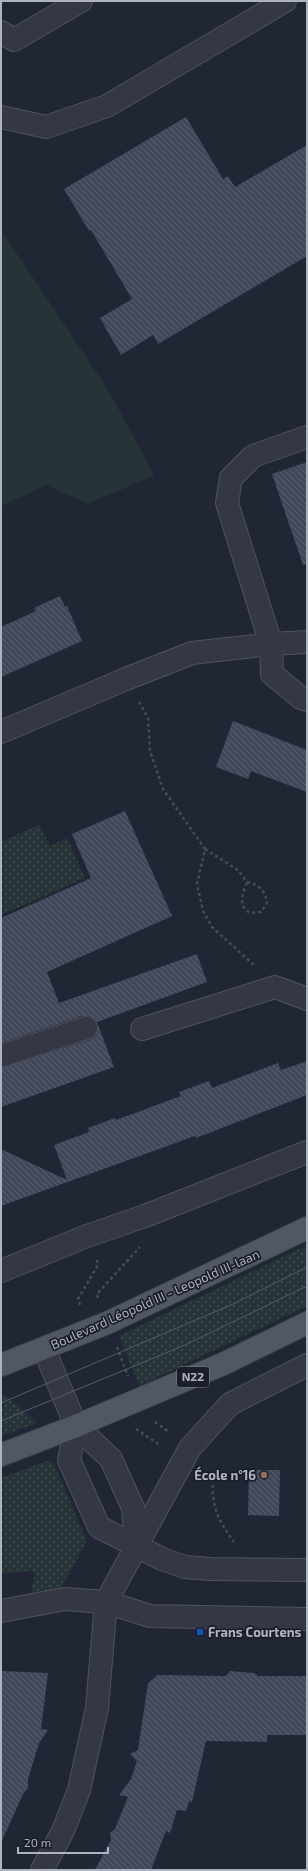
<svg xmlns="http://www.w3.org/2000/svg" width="308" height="1871" viewBox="0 0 308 1871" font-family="'Exo 2',sans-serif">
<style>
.grass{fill:url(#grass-dots)}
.park{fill:#263438}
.building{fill:url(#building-back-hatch)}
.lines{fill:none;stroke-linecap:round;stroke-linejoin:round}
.minor-casing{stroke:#4f5360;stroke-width:24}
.major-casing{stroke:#3e424f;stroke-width:24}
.path{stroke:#424f55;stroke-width:2.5;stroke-dasharray:3 3;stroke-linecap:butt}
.minor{stroke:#343845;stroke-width:22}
.major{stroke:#525765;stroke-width:22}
.tram{stroke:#565c6c;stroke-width:1}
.education-dot{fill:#8d6e63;stroke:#1a1e2a;stroke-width:1.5}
.transit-dot{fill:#1a4fb4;stroke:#1a1e2a;stroke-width:1.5}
.labels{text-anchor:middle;stroke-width:3.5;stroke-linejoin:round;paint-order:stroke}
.shield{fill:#1a1e2a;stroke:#828694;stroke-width:1}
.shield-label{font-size:12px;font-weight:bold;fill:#aeb3c2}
.street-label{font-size:13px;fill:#aeb3c2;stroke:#1a1e2a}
.poi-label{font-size:13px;font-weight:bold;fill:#aeb3c2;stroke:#1a1e2a;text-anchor:end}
</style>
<defs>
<pattern id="grass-dots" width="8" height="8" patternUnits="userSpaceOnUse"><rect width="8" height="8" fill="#263438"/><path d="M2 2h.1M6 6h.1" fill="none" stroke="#434f53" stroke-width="1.8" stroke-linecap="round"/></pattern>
<pattern id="building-back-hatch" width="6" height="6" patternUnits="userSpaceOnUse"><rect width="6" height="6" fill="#424859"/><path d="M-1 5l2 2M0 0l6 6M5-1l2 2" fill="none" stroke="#5b606f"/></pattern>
</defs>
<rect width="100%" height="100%" fill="#212634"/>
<path class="grass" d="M39 825 50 846 67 838 85 878 1 915V842Z
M307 1245V1306L139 1386 119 1336Z
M1 1394 17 1405 37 1423 1 1436Z
M47 1461H51L54 1464 86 1539 85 1545 59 1591 30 1597 35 1574 33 1571 1 1574V1478Z"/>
<path class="park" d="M1 230 110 393 154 475 88 504 46 485 1 506Z"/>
<path class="building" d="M186 117 223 179 228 176 235 187 307 145V256L158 344 153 335 121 355 100 318 132 299 91 230 89 231 64 189Z
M307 462V564L303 565 272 474Z
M60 596 65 607 67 606 82 641 1 677V627L36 611 34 608Z
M233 721 307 750V792L251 771 248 779 216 767Z
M125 811 172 916 47 972 59 1003 197 954 207 982 97 1022 114 1067 1 1107V1068L90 1040 96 1036 98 1030V1024L95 1019 89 1016H82L1 1043V918L91 878 72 834Z
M307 1061V1095L196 1138 195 1136 1 1206V1149L67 1180 54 1145 89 1132 88 1128 115 1118 116 1120 181 1096 179 1092 209 1081 212 1088 278 1063 281 1070Z
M249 1470H280L279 1516 248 1515Z
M1 1671 48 1673 41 1729 48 1730 39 1743 28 1779V1788L23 1794 1 1843Z
M230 1671 254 1673 258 1676H307V1735H267V1742L206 1741 192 1802 189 1801 186 1811 177 1810 170 1833 166 1831 151 1870H95L111 1840 110 1833 115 1829 128 1797 119 1795 131 1779 137 1761 130 1754 138 1750 148 1683 158 1675 226 1676Z"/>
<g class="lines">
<g class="minor-casing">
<path id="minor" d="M1 32 14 40 81 1
M1 117 46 127 107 106 285 1
M307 437 253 456 231 478 227 503 271 644 272 674 301 698 307 700
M1 732 126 679 192 653 271 644 307 642
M142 1029 275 987 307 999
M1 1056 86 1028
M1 1271 87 1236 145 1216 307 1152
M44 1349 76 1426 111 1459 133 1508 136 1544
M76 1426 69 1460 99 1527 162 1559 185 1567 211 1569 307 1570
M1 1611 65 1599 106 1602 150 1616 307 1619
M42 1870 63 1831 79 1790 97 1708 106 1602 190 1448 230 1404 307 1365"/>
</g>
<g class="major-casing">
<path id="major" d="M1 1365 107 1323 307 1228
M1 1455 76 1426 223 1364 307 1323"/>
</g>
<path class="path" d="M139 702 148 718 150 751 163 789 205 849 197 884 203 911 212 927 255 966
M205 849 238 870 247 882
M247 882C258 884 266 891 267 903L261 912 250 913C237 905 243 894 247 882Z
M98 1298 97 1294 140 1247
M80 1305 78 1299 98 1265 97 1260
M117 1347 128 1376
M155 1422 169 1432
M136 1429 160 1445
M213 1479C211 1506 218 1520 234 1542"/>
<use href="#minor" class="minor"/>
<use href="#major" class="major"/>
<path class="tram" d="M1 1403 231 1305 307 1267
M1 1421 185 1345 307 1286"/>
</g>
<circle class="education-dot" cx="264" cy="1475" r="4"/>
<rect class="transit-dot" x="196" y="1628" width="8" height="8" rx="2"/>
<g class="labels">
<rect class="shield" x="177" y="1367" width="32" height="20" rx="3"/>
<g class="shield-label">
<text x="193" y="1381">N22</text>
</g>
<g class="street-label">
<text transform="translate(155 1299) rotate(-24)" y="5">Boulevard Léopold III - Leopold III-laan</text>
</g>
<g class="poi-label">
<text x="256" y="1480">École n°16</text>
<text x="208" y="1637" text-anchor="start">Frans Courtens</text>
</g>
</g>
<rect width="308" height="1871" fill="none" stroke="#aeb3c2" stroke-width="4"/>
<path d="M18 1847v6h90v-6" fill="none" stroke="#aeb3c2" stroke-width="2"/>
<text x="24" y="1847" font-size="12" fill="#aeb3c2" stroke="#1a1e2a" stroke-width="3" paint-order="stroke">20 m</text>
</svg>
